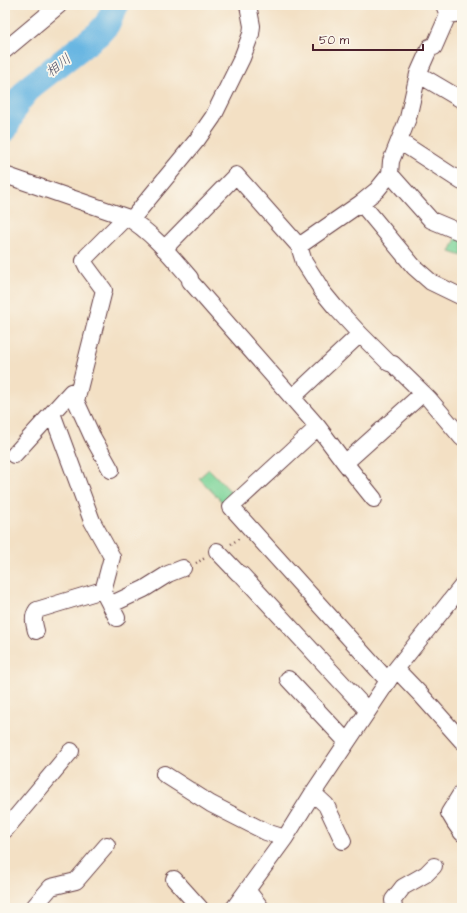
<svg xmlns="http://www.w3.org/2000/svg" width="467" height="913" viewBox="0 0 467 913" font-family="'Architects Daughter','Klee One',sans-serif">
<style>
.green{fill:#7dd499;stroke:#647a62}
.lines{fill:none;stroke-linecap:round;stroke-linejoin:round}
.river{stroke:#68b6e2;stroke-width:26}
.minor-casing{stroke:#633c42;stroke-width:18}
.path{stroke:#633c42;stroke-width:2.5;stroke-dasharray:1 3;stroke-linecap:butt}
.minor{stroke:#fff;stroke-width:16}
.labels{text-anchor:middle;stroke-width:3.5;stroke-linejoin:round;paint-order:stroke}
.water-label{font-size:14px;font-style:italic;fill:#54546b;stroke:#fbf7ec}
</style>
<rect width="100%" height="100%" fill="#fbf7ec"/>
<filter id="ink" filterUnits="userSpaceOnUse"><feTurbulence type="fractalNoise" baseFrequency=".025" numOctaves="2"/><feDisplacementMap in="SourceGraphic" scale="8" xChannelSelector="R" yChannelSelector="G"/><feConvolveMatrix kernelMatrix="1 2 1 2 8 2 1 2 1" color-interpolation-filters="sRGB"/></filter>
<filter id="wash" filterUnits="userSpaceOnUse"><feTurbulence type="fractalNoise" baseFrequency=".012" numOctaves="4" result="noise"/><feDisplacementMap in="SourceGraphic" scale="16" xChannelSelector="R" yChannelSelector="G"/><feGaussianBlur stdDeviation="0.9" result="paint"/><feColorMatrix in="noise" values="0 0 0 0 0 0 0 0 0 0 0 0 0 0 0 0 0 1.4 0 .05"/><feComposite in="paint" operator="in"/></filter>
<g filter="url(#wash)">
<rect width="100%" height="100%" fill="#f3e0c4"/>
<path class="green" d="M458 234 462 236V256L450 252Z
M209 469 234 495 224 504 199 478Z"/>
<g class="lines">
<path class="river" d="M5 129 17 103 31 86 98 34 107 24 116 5"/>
</g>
</g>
<g filter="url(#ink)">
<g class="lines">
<g class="minor-casing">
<path id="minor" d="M448 15 462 13
M5 50 59 5
M418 74 430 47H434L448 15 444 5
M462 100 418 74 408 118 399 141 462 182
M390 174 431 220 462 233
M5 175 126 217C151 231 171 256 190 278V281L318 427 345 463 423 393 429 399 462 438
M361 203 377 190 390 174 391 161 399 141
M131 220 197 140 213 117 242 58 251 34 252 26 248 5
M299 246 304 262 320 287 321 290 335 307 360 334
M164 249 236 175 299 246 361 203 414 267 431 282 462 297
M293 397 360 334 389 363 393 364 423 393
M52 413 92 521 112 557 103 591 117 618
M318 427 231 507 388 681
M14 455 71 392 78 390
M345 463 374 499
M111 470 92 436 76 401 104 290 87 267 84 261 87 256 126 217
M217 551 238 573 242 575 368 711
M110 605 144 589 168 574 183 568
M36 631C34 623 32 617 37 610L96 592 103 591
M396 669 421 695 462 741
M288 679 347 742
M164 774 211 804 266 832 285 838
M462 792 449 813 455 823 462 833
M313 793 326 805 343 841
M5 830 71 751
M174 879 200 908
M247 890 261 908
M33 908 51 887 76 881 107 845
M234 908 285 838 313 793 396 669 462 586
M394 908 393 900 403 887 426 874 434 866"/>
</g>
<path class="path" d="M231 544 240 538
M196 563 205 558"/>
<use href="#minor" class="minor"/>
</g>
</g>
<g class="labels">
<g class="water-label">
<text transform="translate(58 65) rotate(-38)" y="5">相川</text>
</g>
</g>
<rect width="467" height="913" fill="none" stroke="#fbf7ec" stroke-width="20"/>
<path d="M313 44v6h110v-6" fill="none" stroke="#4a1f2b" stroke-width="2"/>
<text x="319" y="44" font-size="12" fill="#4a1f2b" stroke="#fbf7ec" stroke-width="3" paint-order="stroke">50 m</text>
</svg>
